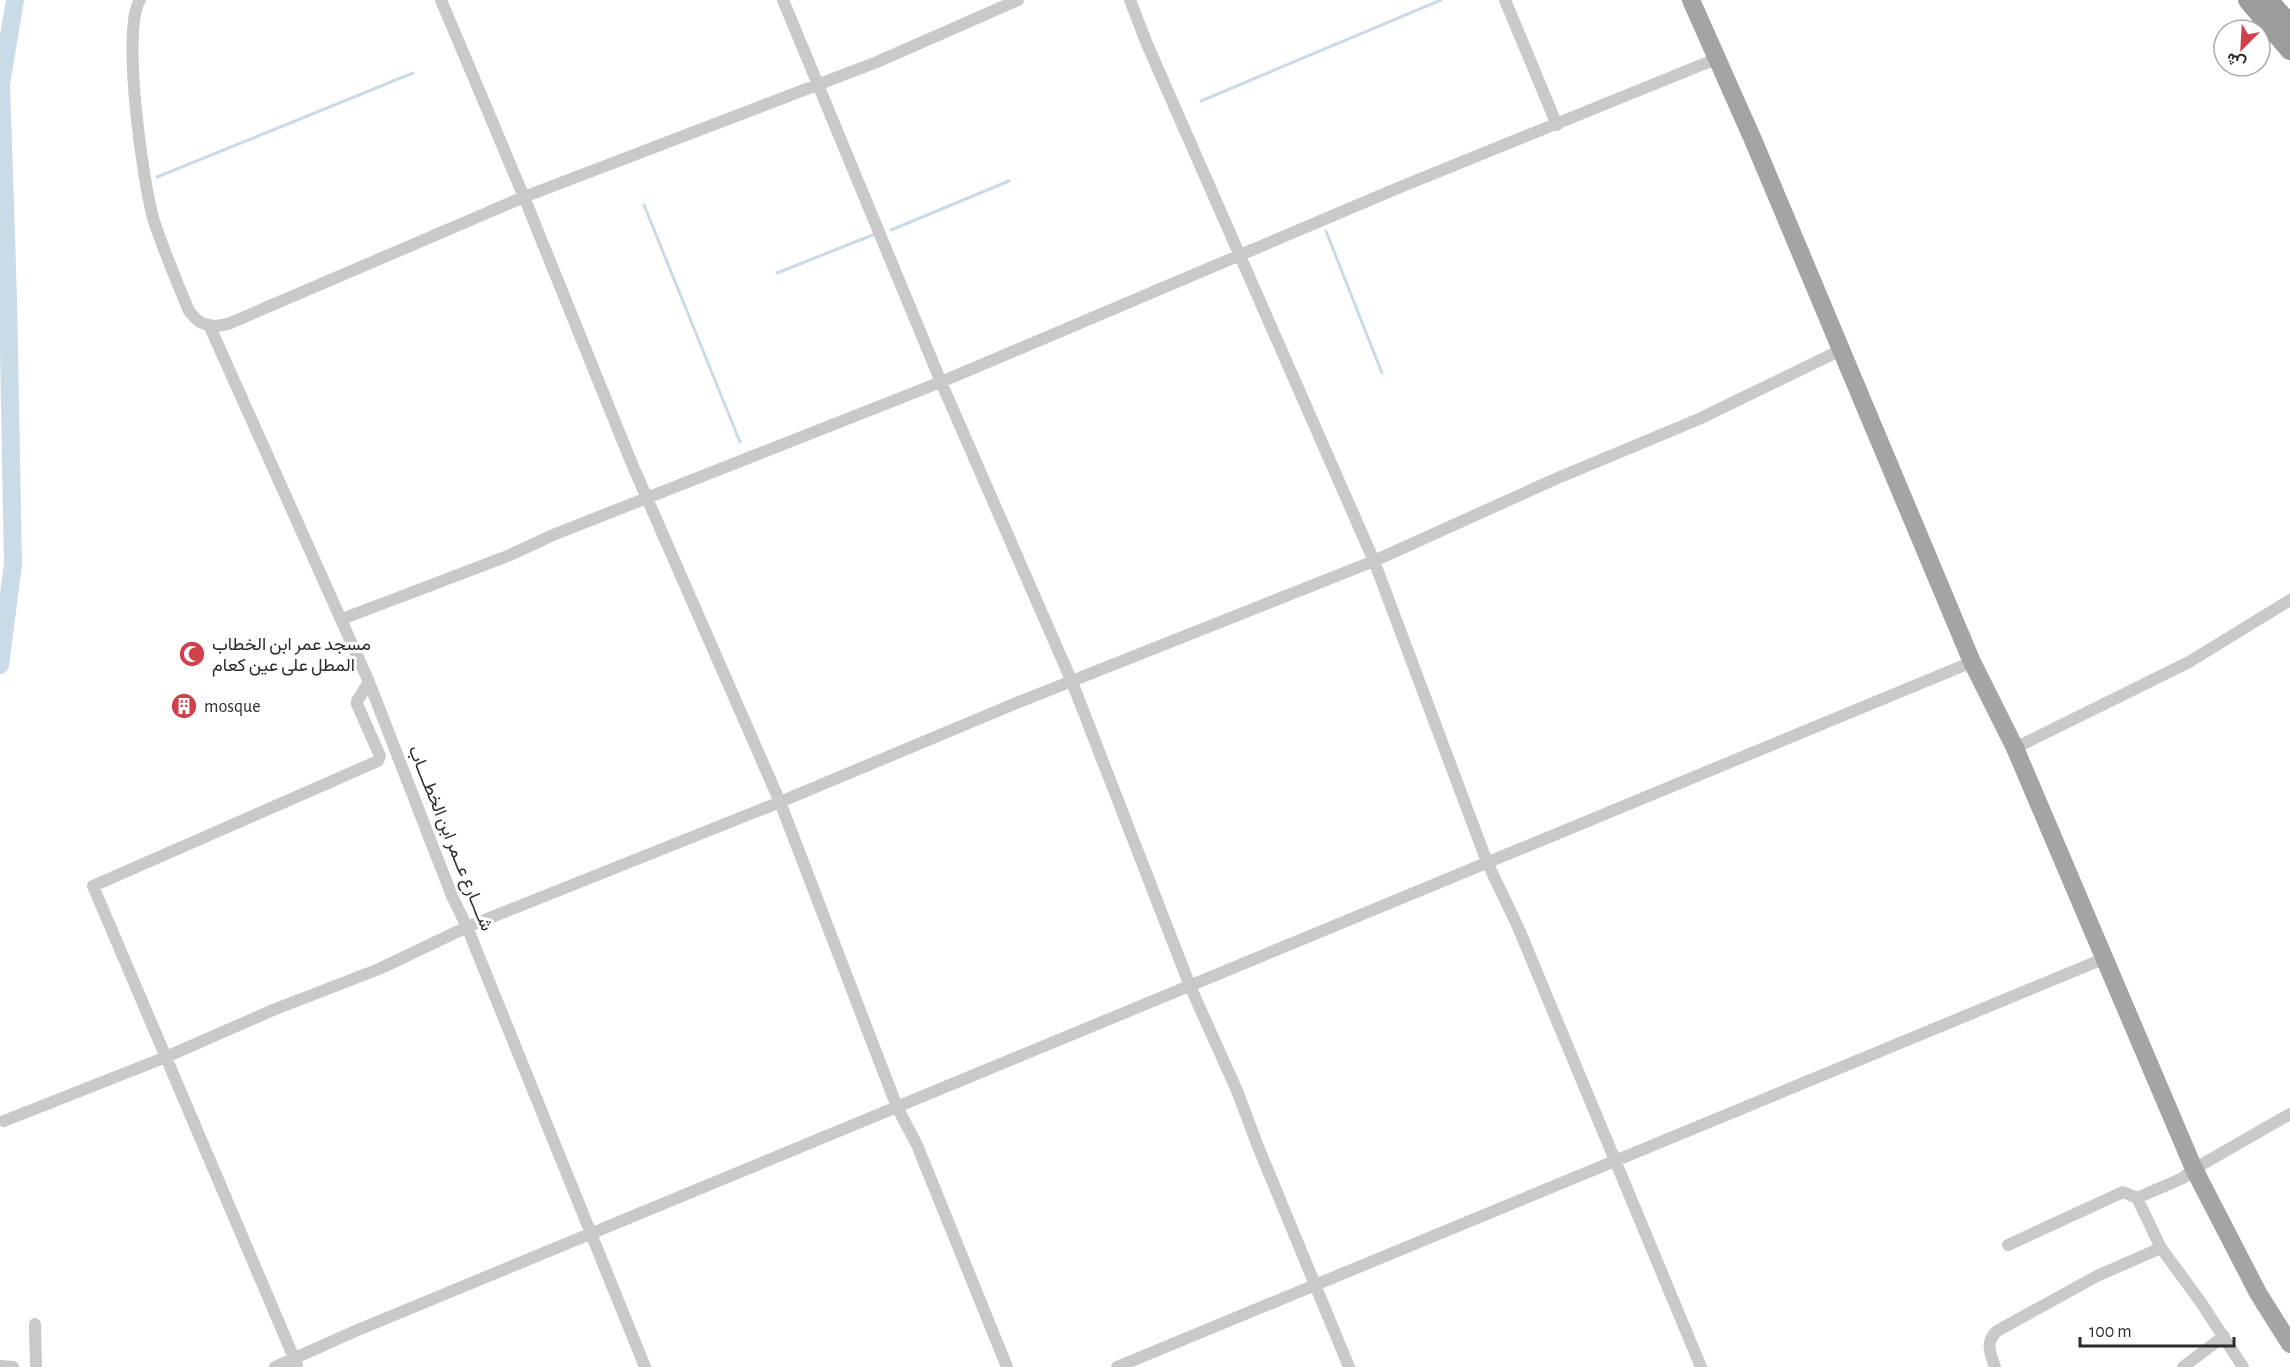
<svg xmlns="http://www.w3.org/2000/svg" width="2290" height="1367" viewBox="0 0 2290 1367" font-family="'Alegreya Sans',Vazirmatn,sans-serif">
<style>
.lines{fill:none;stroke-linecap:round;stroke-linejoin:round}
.stream{stroke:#c9dbe6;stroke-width:3}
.river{stroke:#c9dbe6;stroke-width:18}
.minor{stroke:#c9c9c9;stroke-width:12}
.primary{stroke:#a4a4a4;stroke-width:18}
.trunk{stroke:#9c9c9c;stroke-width:20}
.labels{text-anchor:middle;stroke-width:6;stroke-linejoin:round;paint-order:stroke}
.poi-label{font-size:18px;fill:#2c2c2c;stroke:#fff;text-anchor:start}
.street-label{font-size:18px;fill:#2c2c2c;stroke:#fff}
</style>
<rect width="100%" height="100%" fill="#fff"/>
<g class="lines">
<path class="stream" d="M1201 101 1441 0
M157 177 413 73
M644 205 740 442
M891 230 1009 181
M1326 231 1382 373
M777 273 875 234"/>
<path class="river" d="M0 665 13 564 8 298 1 84 15 0"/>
<path class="minor" d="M140 0C121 29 143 185 154 221 164 252 177 282 189 311 196 319 199 324 210 325V327L228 324 524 197 877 62 1018 0
M441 0 524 197 632 464 780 802 897 1107 917 1145 1007 1367
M783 0 941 382 1072 682 1190 986 1238 1093 1257 1144 1349 1367
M1130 0 1147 44 1374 561 1487 862 1518 927 1701 1367
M1505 0 1557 125
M210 327 369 682 452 896 467 927 645 1367
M342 619 510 555 553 535 941 382 1398 188 1716 59
M2015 748 2189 662 2290 600
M4 1121 166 1057 273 1010 379 969 467 927 780 802 1014 704 1374 561 1553 480 1699 419 1841 350
M2008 1245 2123 1192 2137 1198
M35 1324 36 1367
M297 1365 93 886 378 761 380 756 357 704V701L369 682
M0 1366 13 1367
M275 1367 353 1332 1972 662
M1117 1367 2103 959
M1995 1367C1990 1353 1985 1342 1997 1331L2097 1276 2161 1248
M2183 1367 2224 1336
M2243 1367 2200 1301 2161 1248 2137 1198 2183 1178 2194 1169 2290 1114"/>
<path class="primary" d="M1691 0 1754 142 1972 662 2015 748 2194 1169 2258 1293 2290 1344"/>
<path class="trunk" d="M2248 0 2290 50
M2268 0 2290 25"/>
</g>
<defs>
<g id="mosque-disc" transform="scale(1.35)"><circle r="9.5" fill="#d0414c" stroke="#fff"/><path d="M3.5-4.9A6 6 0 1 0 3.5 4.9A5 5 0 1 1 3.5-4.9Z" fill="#fff"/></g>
<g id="building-disc" transform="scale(1.35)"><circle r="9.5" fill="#d0414c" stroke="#fff"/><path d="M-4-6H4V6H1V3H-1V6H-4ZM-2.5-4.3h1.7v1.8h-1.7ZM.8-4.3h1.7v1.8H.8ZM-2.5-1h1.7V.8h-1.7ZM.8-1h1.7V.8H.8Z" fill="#fff"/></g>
</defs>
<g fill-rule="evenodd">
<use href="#mosque-disc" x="192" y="654"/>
<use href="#building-disc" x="184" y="706"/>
</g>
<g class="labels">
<g class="poi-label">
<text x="212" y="650">مسجد عمر ابن الخطاب<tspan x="212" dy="21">المطل على عين كعام</tspan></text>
<text x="204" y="712">mosque</text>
</g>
<g class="street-label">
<text transform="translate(451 838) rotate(68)" y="6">شــــارع عــمر ابن الخطــــاب</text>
</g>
</g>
<g transform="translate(2242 48) rotate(204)"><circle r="28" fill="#ffffff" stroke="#ababab" stroke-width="1.5"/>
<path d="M0-4.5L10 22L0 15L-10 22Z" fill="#d0414c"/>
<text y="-9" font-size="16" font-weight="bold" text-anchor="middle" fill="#2c2c2c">ش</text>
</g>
<path d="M2080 1337v9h154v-9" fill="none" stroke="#2c2c2c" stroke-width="3"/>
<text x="2089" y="1337" font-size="18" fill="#2c2c2c" stroke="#ffffff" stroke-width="4.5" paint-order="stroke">100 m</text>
</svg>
